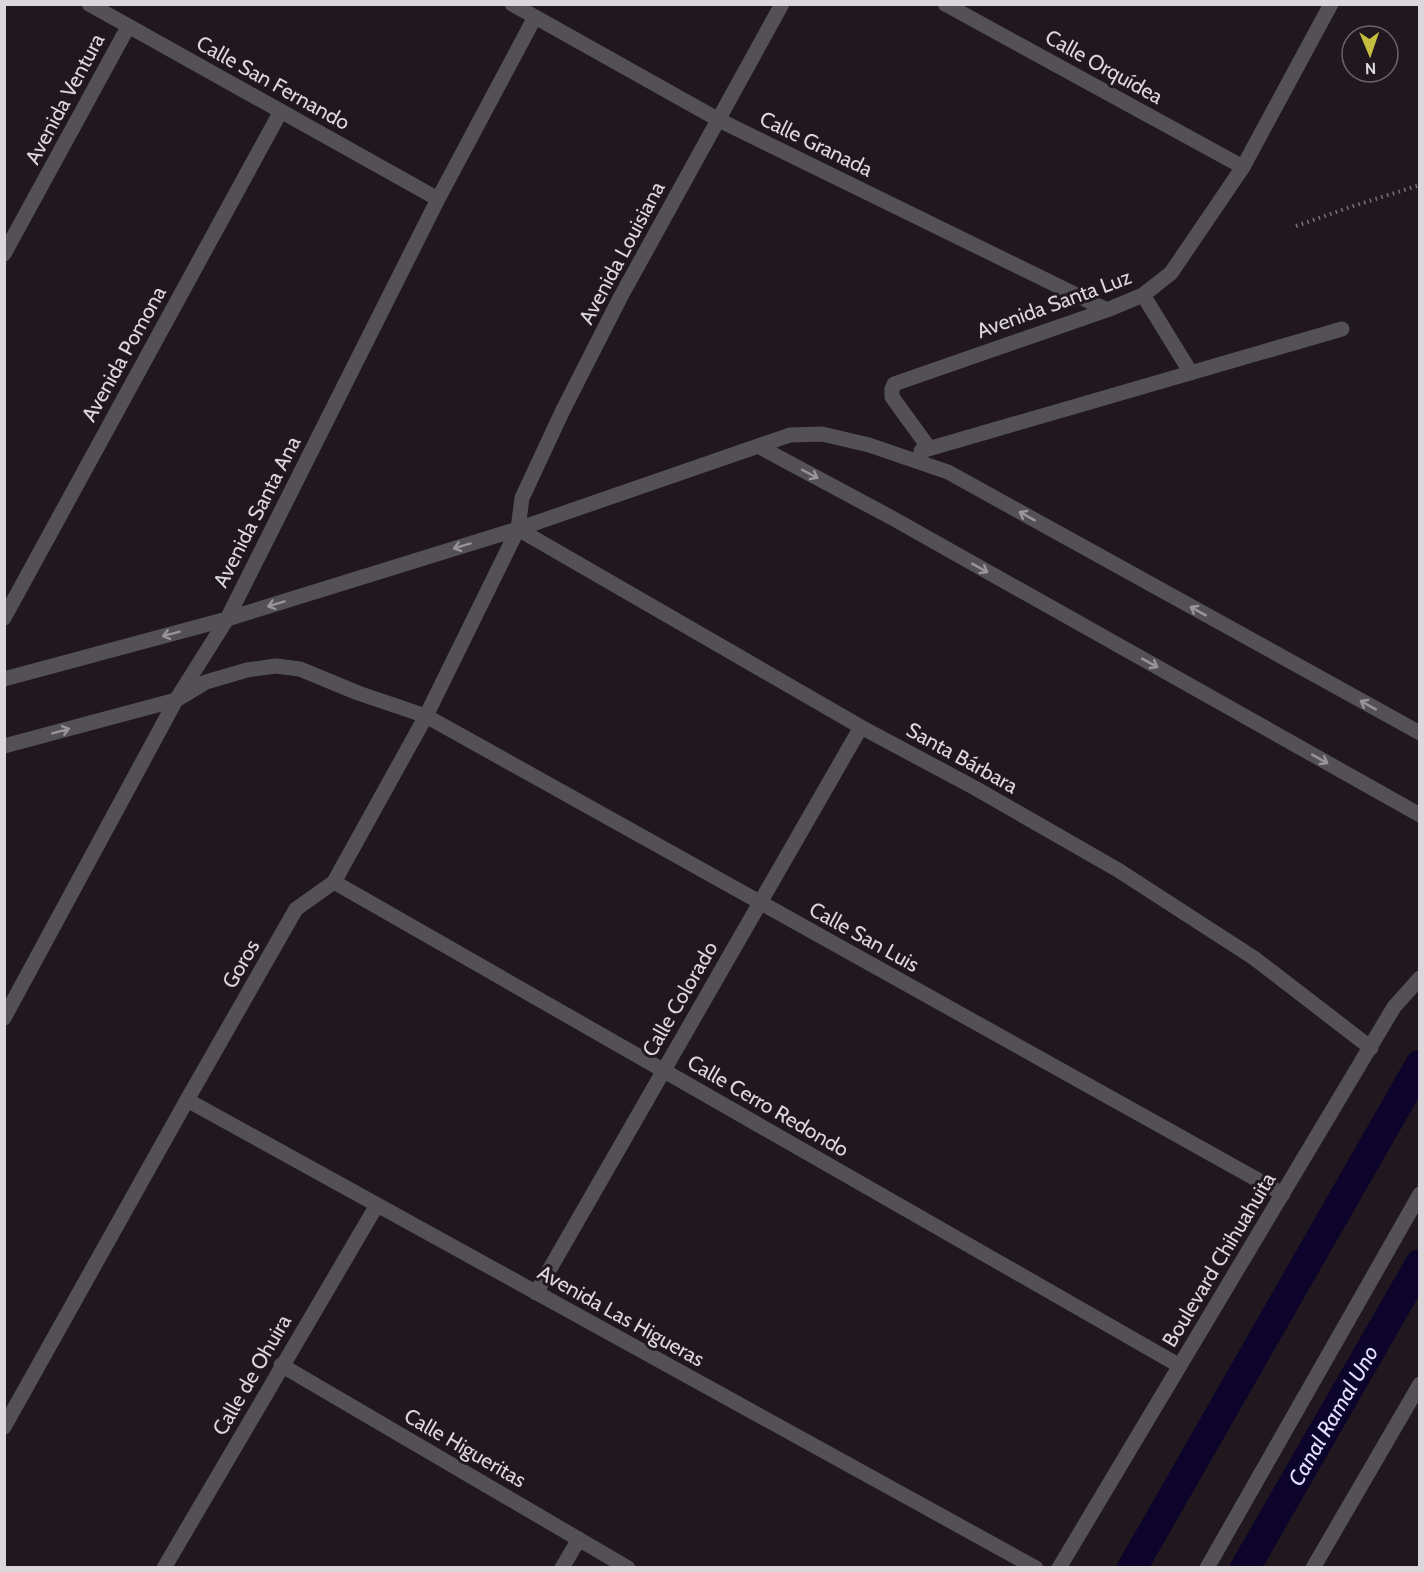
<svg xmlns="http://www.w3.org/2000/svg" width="1424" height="1572" viewBox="0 0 1424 1572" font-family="Cabin,sans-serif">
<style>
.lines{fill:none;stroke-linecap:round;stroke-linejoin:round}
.canal{stroke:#0c042b;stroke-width:30}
.path{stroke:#7b7479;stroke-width:4;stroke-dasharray:1.5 4.5;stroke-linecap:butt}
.minor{stroke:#545155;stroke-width:15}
.oneway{stroke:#989498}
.labels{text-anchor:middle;stroke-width:6;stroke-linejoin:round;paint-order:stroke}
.street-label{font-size:21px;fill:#dcd7da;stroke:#20181e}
.water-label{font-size:22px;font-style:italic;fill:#e0e0ff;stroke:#20181e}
</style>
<rect width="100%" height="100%" fill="#20181e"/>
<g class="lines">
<g class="canal">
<path d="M1132 1568 1420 1065"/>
<path id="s1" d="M1245 1568 1420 1264"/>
</g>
<path class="path" d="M1296 226 1350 207 1420 185"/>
<path class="minor" d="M89 4 438 199
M512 4 719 120 1107 310
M945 4 1243 167
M4 254 128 27
M1143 295 1191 373
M758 446 894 519 1420 815
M929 448 892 397V389L894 384 1107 310 1143 295 1171 273 1243 167 1331 4
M921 451 1342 329
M518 529 861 727 975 788 1118 870 1254 958 1371 1048
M4 618 281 111
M4 679 227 619 518 529 790 435 822 434 869 445 948 472 1420 733
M4 746 176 700 206 682 247 670 276 666 300 669 358 693 426 716 1283 1194
M334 882 1180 1366
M4 1018 176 700 227 619 438 199 535 17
M187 1100 1036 1568
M536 1293 861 727
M281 1365 628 1568
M4 1427 187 1100 296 909 334 882 426 716 518 529 522 498 563 410 620 298 782 4
M164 1568 377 1205
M562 1568 579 1539
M1059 1568 1394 1007 1420 978
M1207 1568 1420 1194
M1313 1568 1420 1384"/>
</g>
<defs><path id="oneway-shaft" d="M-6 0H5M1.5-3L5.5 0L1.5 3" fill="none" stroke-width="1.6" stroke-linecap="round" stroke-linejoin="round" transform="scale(1.5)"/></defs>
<g class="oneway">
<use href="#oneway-shaft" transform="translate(810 474) rotate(28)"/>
<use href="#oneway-shaft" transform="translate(1027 516) rotate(-151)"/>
<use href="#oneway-shaft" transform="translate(462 546) rotate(163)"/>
<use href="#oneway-shaft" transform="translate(980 568) rotate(29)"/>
<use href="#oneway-shaft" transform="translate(276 604) rotate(163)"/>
<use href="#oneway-shaft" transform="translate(1198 611) rotate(-151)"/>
<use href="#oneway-shaft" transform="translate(171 634) rotate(165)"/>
<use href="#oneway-shaft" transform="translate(1150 663) rotate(29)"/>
<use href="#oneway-shaft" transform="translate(1368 705) rotate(-151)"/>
<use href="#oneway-shaft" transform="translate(61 731) rotate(-15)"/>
<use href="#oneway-shaft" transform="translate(1320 759) rotate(29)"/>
</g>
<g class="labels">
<g class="street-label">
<text transform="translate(1104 67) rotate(29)" y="7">Calle Orquídea</text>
<text transform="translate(273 83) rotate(29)" y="7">Calle San Fernando</text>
<text transform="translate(65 99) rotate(-62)" y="7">Avenida Ventura</text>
<text transform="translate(816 144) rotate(26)" y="7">Calle Granada</text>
<text transform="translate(622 253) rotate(-62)" y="7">Avenida Louisiana</text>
<text transform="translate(1054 304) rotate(-20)" y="7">Avenida Santa Luz</text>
<text transform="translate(124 354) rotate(-61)" y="7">Avenida Pomona</text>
<text transform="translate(257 512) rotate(-63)" y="7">Avenida Santa Ana</text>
<text transform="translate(962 758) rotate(29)" y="7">Santa Bárbara</text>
<text transform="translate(864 937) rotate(29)" y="7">Calle San Luis</text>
<text transform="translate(241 964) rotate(-60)" y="7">Goros</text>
<text transform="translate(680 999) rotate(-60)" y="7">Calle Colorado</text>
<text transform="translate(768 1106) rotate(30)" y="7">Calle Cerro Redondo</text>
<text transform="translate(1219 1260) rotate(-59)" y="7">Boulevard Chihuahuita</text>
<text transform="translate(621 1316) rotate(29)" y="7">Avenida Las Higueras</text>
<text transform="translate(252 1375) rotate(-60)" y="7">Calle de Ohuira</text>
<text transform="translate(465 1448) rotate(30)" y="7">Calle Higueritas</text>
</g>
<g class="water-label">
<text dy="8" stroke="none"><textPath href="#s1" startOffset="176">Canal Ramal Uno</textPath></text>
</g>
</g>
<rect width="1424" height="1572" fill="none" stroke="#dcd7da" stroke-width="12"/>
<g transform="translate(1370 54) rotate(178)"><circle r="28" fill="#20181e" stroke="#6b6469" stroke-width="1.5"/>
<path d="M0-4.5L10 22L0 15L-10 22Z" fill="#c4bd3e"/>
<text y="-9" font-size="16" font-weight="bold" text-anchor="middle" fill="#dcd7da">N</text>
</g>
</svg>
